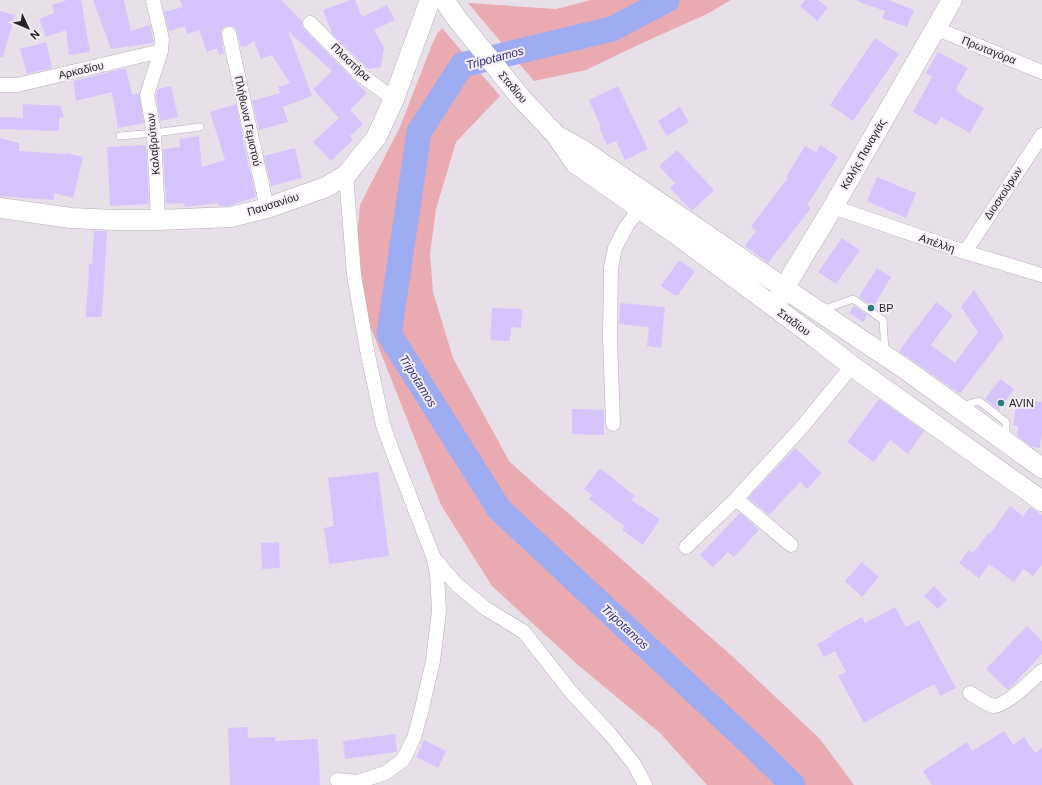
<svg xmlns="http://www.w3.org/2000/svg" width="1042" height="785" viewBox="0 0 1042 785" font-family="Helvetica,sans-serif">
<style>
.green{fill:#eaaab2}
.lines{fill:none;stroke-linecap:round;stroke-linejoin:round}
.river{stroke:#9dabf1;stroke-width:25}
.building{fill:#d5c3fd}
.lane-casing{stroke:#b7afb7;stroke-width:8}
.street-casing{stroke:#b7afb7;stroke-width:15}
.secondary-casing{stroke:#b7afb7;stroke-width:21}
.lane{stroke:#fff;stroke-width:7}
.street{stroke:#fff;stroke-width:14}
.secondary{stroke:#fff;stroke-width:20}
.poi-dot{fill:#2f787f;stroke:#f5eef6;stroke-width:1.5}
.labels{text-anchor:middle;stroke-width:4;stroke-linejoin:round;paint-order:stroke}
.street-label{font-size:11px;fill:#252225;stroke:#f5eef6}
.poi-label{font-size:11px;fill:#252225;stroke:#f5eef6;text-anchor:start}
.water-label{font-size:12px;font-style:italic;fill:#2a2e7d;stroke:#f5eef6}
</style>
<rect width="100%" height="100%" fill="#e8e0e9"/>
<path class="green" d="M591 0H731L707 14 640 44 586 70 534 81 468 3 556 9Z
M442 28 500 96 456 142 436 209 430 254 433 292 453 358 509 461 540 489 603 543 732 656 820 739 854 785H707L660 733 578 665 492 586 441 505 367 318 354 268 360 205 400 127 431 47 437 34Z"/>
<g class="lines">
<path class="river" d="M667 0 612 29 462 65 419 132 389 334 499 509 752 745 793 785"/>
</g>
<path class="building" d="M67 0H81L90 52 69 55 66 30 46 37 39 19 54 13 52 5Z
M93 0H124L131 31 150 25 153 40V43L111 49Z
M180 0H281L302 21V25L304 29 367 93 350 110 363 124 350 136 353 140 331 161 313 142 339 118 313 89 332 71 288 31 312 96 283 107 288 122 259 130 252 101 280 93 278 87 290 83 272 55 261 59 254 41 245 47 244 46 241 47 237 32 235 28 232 26H227L223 28 221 31V36L224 53 219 55 217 48 207 52 199 30 187 34 185 26 169 31 164 12 183 7Z
M350 0H355L362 17 387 5 395 20 374 30 384 47 381 67 368 69 332 34 323 10Z
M805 0H818L828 8 817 21 800 6Z
M857 0H889L914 10 907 27 882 18 885 11 857 1Z
M0 11 15 15 3 57H0Z
M875 38 899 54 853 121 830 105Z
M46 42 52 68 27 74 20 49Z
M938 52 968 68 956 89 963 96 984 108 970 133 941 117 936 125 913 112 932 77 926 73Z
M126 68 132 95 139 93 144 123 118 128 112 92 76 101 73 81Z
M171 86 178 117 160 121 156 96 158 89Z
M618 86 648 149 625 160 616 141 607 145 599 128 601 127 589 100Z
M23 104 61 106 64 117 59 118V131L0 129V117L23 118Z
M236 104 243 137H242L245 149 256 197 228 206H219L218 203 185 207 184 203 169 204V203H166L163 149 180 147 179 139 199 136 202 167 225 160 210 112Z
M680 107 689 122 667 136 658 121Z
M0 138 19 143V151L65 154 66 153 83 157 73 198 54 193V200L0 196Z
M146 145 149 204 110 206 107 147Z
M820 145 838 157 807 205 811 208 768 263 745 246 756 231 751 226 788 178 786 177 805 146 816 152Z
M295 148 302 178 271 186 264 156Z
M677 150 714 190 692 211 670 188 675 183 659 166Z
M877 177 916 193 906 218 867 201Z
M94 231H107L102 317H86L89 264H92Z
M842 238 860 250 836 284 818 272Z
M679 260 695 271 678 295H674L661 286Z
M877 268 891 277 873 307 859 297Z
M974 290 1004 336 960 394 899 351 936 302 953 315 931 345 955 363 978 332 961 307Z
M620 303 665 307 661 348 647 346 649 327 619 324Z
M854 306 867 315 863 322 849 313Z
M492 308 522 309 521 328 511 327 510 341 490 340Z
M1000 379 1014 389 999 410 985 399Z
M879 399 924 431 908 454 890 440 874 462 847 442Z
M1017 399 1042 402V430L1040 448 1032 447 1017 436 1018 426 1013 425Z
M572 409 604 410V435L572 434Z
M795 448 822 473 807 489 800 482 769 515 748 498Z
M600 468 635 496 631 500 660 519 643 545 622 530 624 526 589 499 592 495 584 489Z
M378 472 389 556 329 564 324 528 334 526 328 478Z
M1010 506 1023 516 1030 507 1042 515V565L1033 576 1023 569 1014 582 989 564 979 578 959 563 969 550 973 553 988 533 990 534Z
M740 513 759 530 734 557 728 552 713 567 700 555Z
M279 542 280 568 262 569 261 543Z
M862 562 879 577 862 597 845 581Z
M934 586 947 600 938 609 924 596Z
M895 607 906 627 919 620 956 688 940 696 934 684 864 723 838 676 846 672 835 651 824 657 817 644 832 636 831 634 862 617 865 623Z
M1027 626 1042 641V654L1008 690 986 669Z
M248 727V738L275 737V741L318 739 320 785H230L228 728Z
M1004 731 1013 745 1024 737 1035 753 1042 748V785H932L923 771 967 742 972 751Z
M395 734 397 752 345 759 343 741Z
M424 740 446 751 438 768 416 757Z"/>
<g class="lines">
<g class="lane-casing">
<path id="lane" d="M120 136 154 133 200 127
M822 310 853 299 883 320 885 351
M961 406 979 401 1006 422V439"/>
</g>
<g class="street-casing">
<path id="street" d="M153 0 162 39 161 51 147 95 154 133 158 220
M310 23 361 75 394 99
M935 28 1042 72
M229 34 267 208
M0 85H17L161 51
M833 207 965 252 1042 275
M965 252 1042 135
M613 424 610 338 611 268 615 248 626 227 639 209
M736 499 791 545
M686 547 736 499 802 427 852 366
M435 559 456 584 485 608 524 632 571 692 610 734 634 764 645 785
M970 693C976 697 987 705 994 706 1006 706 1033 679 1042 671
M337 780 358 782 385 773 403 760 414 738 421 712 433 661 439 611 437 573 433 556 395 458 383 425 367 350 354 275 346 175"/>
</g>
<g class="secondary-casing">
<path id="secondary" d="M444 0 458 20 521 98 556 135 575 163 676 234 816 338 852 366 1042 501
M561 138 584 151 784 288 905 369 1042 468
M0 208 71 218 114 220H158L231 217 267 208 326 187 346 175 376 138 394 99 430 0
M778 301 784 288 833 207 952 0"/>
</g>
<use href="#lane" class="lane"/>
<use href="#street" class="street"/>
<use href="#secondary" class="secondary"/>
</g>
<g class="poi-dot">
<circle cx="871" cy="308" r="4"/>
<circle cx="1001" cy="403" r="4"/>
</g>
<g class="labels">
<g class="street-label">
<text transform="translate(989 50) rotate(22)" y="4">Πρωταγόρα</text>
<text transform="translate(351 62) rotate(43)" y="4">Πλαστήρα</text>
<text transform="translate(81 70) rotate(-13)" y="4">Αρκαδίου</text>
<text transform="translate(513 87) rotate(50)" y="4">Σταδίου</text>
<text transform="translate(248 121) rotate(78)" y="4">Πλήθωνα Γεμιστού</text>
<text transform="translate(153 144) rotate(-95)" y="4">Καλαβρύτων</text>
<text transform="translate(863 154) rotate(-60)" y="4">Καλής Παναγιάς</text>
<text transform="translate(1003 193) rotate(-57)" y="4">Διοσκούρων</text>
<text transform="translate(273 204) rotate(-18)" y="4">Παυσανίου</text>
<text transform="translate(937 243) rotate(19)" y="4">Απέλλη</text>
<text transform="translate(794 322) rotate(36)" y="4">Σταδίου</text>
</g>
<g class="poi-label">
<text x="879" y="312">BP</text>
<text x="1009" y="407">AVIN</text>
</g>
<g class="water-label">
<text transform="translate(495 58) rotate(-15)" y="4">Tripotamos</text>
<text transform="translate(418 381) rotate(58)" y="4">Tripotamos</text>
<text transform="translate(625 627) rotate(43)" y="4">Tripotamos</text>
</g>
</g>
<g transform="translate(28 28) rotate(134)" stroke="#f5eef6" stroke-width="3" paint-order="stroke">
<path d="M0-3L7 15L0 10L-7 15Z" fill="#252225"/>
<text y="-6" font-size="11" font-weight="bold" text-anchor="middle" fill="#252225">N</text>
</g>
</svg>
